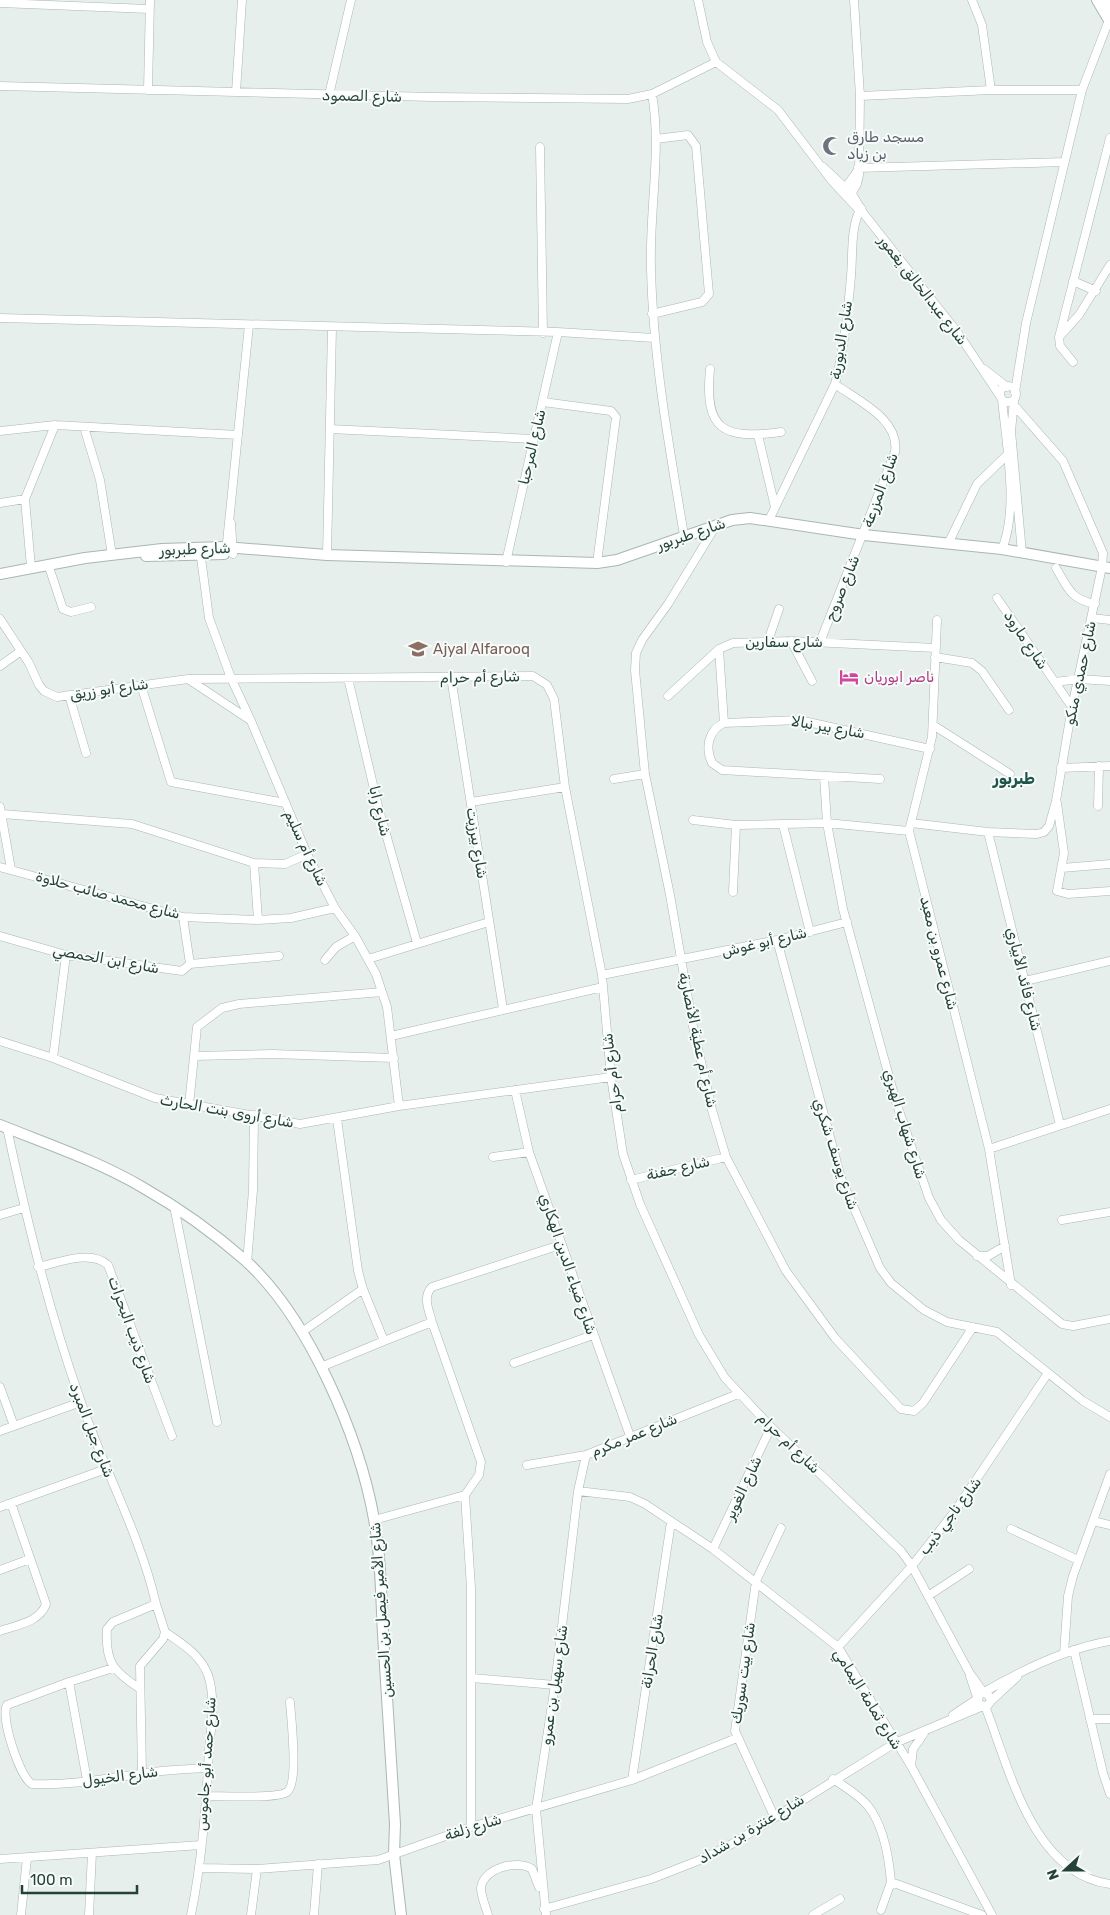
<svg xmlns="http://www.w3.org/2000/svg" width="1110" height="1915" viewBox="0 0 1110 1915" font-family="Rubik,Vazirmatn,sans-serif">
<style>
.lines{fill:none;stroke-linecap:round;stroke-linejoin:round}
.minor-casing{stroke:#a8b8b2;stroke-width:9}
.tertiary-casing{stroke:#a8b8b2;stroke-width:12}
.minor{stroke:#fff;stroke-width:8}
.tertiary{stroke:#fff;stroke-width:10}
.labels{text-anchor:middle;stroke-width:4;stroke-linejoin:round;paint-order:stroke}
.street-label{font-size:15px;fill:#24423a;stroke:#f7fbf9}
.worship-label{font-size:15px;fill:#5b616d;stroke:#f7fbf9;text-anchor:start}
.education-label{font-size:15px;fill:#785e54;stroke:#f7fbf9;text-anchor:start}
.hotel-label{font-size:15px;fill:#b23c85;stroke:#f7fbf9;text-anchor:start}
.neighbourhood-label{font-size:16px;font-weight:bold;fill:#1f5548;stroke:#f7fbf9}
</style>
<rect width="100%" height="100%" fill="#e6efeb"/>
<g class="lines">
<g class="minor-casing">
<path id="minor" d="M698 0 707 42 716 62 778 110 832 181 859 210
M972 0 982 25 991 90
M0 3 149 9
M0 86 433 97 628 99 652 94 716 62
M148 90 150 0
M236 92 242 0
M652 94C662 151 649 211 651 268 653 358 669 446 684 535
M329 95 351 0
M860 96 991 90H1082
M540 147 543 333
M823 167 852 194 864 214 958 333 1000 396
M858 168 1064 162
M843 191 858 170
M849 198 857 184 859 175 860 96 854 0
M1073 281 1096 291
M652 314 702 302 709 294 696 146 688 135 656 139
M0 318 558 332 654 338
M1060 336 1079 315 1110 265
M1073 362 1060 346 1059 337 1110 138
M710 369C704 430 723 440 781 432
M984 369 1007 387
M1000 394a8 8 0 1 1 16 0a8 8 0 1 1-16 0Z
M1015 392 1026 323 1082 90 1109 20
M1002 399C1006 443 1019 509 1002 549
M1014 401 1011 431 1022 553
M543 402 611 411 616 417 597 563
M84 427 100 480 112 555
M330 429 533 439
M0 431 55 425 238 435
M758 435 775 507
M0 503 25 499
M769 520 835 384C844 350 848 312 851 276 853 255 850 227 861 208
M231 523 233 554
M717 524 668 604 642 640 636 653 635 670 645 774 670 895 692 1022 712 1110 726 1157 786 1271 835 1338 901 1409 914 1411 923 1403 973 1327
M948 544 977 484 1007 455
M200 550 209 618 231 678 251 721 307 854 335 908 355 936 376 974 387 1007 399 1106
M226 552 249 325
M327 555 332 328
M506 562 558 332
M48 564 63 609 71 612 91 607
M31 567 25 499 55 425
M1056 568C1068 588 1070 599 1095 604
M997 598 1072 707
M1092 618 1110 620
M0 619 29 663 39 685 44 691 57 697 188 679 533 676 547 685 554 699 565 787 602 975 611 1077 623 1154 640 1204 699 1335 725 1378 771 1427 901 1551 912 1566 969 1672 984 1693
M937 620 932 737 909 831 989 1149 1011 1285
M768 641 779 609
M791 641 812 681
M820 642 895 452C900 419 858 401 835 384
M719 649 724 723
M935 657 972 663 982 671 1009 710
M0 666 21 651
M451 677 503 1009
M348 678 378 806 417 943
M188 679 250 720
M1055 682 1079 679 1110 681
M141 685 171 782 285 803
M69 695 86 753
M668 696 719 649 733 643 791 641 936 648
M933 725 1010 774
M1061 768 1110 766
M824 776 827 823 843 909 896 1102 929 1198 941 1220 959 1240 1062 1324 1073 1326 1110 1319
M614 779 645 774
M880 779 722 770 712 763C705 748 708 730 724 723L799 720 930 749
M471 802 565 787
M1057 803 1064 853 1057 891 1068 894 1110 891
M1098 806 1099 766
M0 807 11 869
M2 814 132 824 254 863 285 864 307 854
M693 820 736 825 827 823 909 831
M911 823 988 832 1037 834 1044 832 1049 826 1056 801 1072 707 1102 567 1103 553 1063 461 1013 404
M783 825 810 932
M988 832 1060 1125
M254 863 258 920
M0 867 183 917 258 920 291 918 335 908
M1062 868 1110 864
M733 892 736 825
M0 936 66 955 182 971 190 964 183 917
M777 940 841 1178 880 1268 891 1283 924 1310 947 1322 997 1332 1083 1401 1110 1417
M368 959 489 922
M325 960 336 947 355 936
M190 964 279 956
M602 975 777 940 847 922
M1025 981 1110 961
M391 1036 603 987
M0 1041 53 1058 155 1098 300 1124 399 1106 611 1077
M195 1056 272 1054 394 1058
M53 1058 66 955
M515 1090 529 1152 630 1436
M189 1105 197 1027 222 1008 239 1004 382 992
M337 1119 358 1271 363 1289 384 1341 432 1322
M7 1128C27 1221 49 1312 81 1402 104 1470 140 1534 156 1604L113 1622 107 1629C105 1662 113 1671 139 1688
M989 1149 1110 1109
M493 1157 529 1152
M631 1180 726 1157
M174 1206 217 1422
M0 1215 24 1208
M1062 1220 1110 1212
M977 1256H988L1005 1246
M247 1263 253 1190 254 1115
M38 1267C58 1263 90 1249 108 1265L172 1436
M302 1332 363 1289
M514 1363 593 1335
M321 1367 384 1341
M0 1387 14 1426
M0 1431 81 1402
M527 1465 586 1455 738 1394
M578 1491 630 1497 645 1504 713 1549 838 1647 911 1766 992 1915
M465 1495 471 1588V1827
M0 1507 106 1469
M374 1520 465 1495 479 1475 481 1462 432 1322C429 1310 422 1297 432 1287L560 1245
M1093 1521 1110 1525
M1011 1529 1078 1560
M713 1549 771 1427
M0 1570 30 1559
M928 1596 969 1569
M0 1631C17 1625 40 1622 46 1604L11 1503
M165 1632C181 1643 201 1655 208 1675 216 1699 211 1727 209 1751 206 1806 202 1861 191 1915
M838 1647 912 1566 955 1511 1048 1373
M1074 1650 1103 1773 1110 1794
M1064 1653 1068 1596 1073 1576 1110 1474
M970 1676 977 1697
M472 1678 555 1685
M69 1682 113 1668
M985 1693 989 1696 991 1701 988 1705 983 1706 978 1702 979 1695C1018 1672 1064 1649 1110 1641
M991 1701 1017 1677
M985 1706C1009 1767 1032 1874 1110 1884
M953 1715 977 1699
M1090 1719H1110
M911 1766 913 1749 925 1732
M142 1773 140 1666 163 1639 165 1632 156 1604
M833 1779C845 1787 859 1795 868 1806 883 1825 889 1858 891 1882L982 1915
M87 1780 69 1682 7 1705C0 1717 20 1778 32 1784 67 1786 104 1779 139 1774 162 1770 185 1769 208 1768
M632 1780 671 1522
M207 1796C223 1796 277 1799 287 1792 299 1784 291 1717 290 1702
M774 1816 735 1731 756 1581 781 1528
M0 1859 201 1845
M201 1868 257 1869 378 1860 471 1827 632 1780 737 1738
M544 1909 651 1879 700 1860 732 1844 895 1743 983 1706
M881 1910 891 1882
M21 1915 27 1858
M89 1915 92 1853
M251 1915 257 1869
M314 1915 318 1864
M488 1915C486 1907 481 1897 481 1888 483 1868 518 1859 532 1869L539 1887
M546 1915 536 1809 555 1685 578 1491 586 1455
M813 1915 840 1899"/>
</g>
<g class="tertiary-casing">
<path id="tertiary" d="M1097 0 1110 22
M1105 0 1110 7
M146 556 224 554
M0 574 85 558 162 549 225 547 327 555 597 563 617 560 732 520 750 518 864 535 1002 549 1110 568
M0 1125C47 1144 98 1161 142 1187 179 1208 214 1233 246 1261 309 1319 359 1436 374 1519 381 1557 381 1596 383 1634 387 1697 391 1760 395 1824L394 1854 401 1915"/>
</g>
<use href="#minor" class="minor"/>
<use href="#tertiary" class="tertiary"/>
</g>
<defs>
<g id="mosque-bare" transform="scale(1.5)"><path d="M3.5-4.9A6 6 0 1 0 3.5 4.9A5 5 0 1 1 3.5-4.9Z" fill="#6b7280" stroke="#f7fbf9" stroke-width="2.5" paint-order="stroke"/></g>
<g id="school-bare" transform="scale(1.5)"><path d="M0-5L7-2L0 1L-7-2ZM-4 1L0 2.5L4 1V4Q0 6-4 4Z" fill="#8d6e63" stroke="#f7fbf9" stroke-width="2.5" paint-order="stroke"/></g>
<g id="hotel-bare" transform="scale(1.5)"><path d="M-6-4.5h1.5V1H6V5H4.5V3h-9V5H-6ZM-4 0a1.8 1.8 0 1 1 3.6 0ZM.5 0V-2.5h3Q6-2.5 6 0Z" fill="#d1479c" stroke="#f7fbf9" stroke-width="2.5" paint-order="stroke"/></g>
</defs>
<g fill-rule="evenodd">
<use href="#mosque-bare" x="832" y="146"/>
<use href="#school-bare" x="418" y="649"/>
<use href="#hotel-bare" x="849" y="677"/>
</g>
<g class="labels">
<g class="street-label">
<text transform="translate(362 96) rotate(1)" y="5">شارع الصمود</text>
<text transform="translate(923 290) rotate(52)" y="5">شارع عبدالخالق يغمور</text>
<text transform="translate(841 340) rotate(-81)" y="5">شارع الدبورية</text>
<text transform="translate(532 447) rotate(-77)" y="5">شارع المرحبا</text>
<text transform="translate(880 490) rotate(-70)" y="5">شارع المزرعة</text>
<text transform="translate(691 534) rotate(-19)" y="5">شارع طبربور</text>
<text transform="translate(195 549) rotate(-2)" y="5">شارع طبربور</text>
<text transform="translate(842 588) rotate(-68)" y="5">شارع صروح</text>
<text transform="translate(1026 640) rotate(56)" y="5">شارع مارود</text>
<text x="784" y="647">شارع سفارين</text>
<text transform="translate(1080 673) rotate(-78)" y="5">شارع حمدي منكو</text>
<text transform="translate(480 677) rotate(-1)" y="5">شارع أم حرام</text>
<text transform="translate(109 689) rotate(-8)" y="5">شارع أبو زريق</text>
<text transform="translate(828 727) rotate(10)" y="5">شارع بير نبالا</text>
<text transform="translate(380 811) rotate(76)" y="5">شارع رابا</text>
<text transform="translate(477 843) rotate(81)" y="5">شارع بيرزيت</text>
<text transform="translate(306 848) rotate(65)" y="5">شارع أم سليم</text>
<text transform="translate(108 895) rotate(15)" y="5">شارع محمد صائب حلاوة</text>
<text transform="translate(764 942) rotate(-13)" y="5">شارع أبو غوش</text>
<text transform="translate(939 953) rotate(76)" y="5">شارع عمرو بن معبد</text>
<text transform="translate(106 959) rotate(10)" y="5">شارع ابن الحمصي</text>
<text transform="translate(1024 979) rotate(76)" y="5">شارع فائد الأبياري</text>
<text transform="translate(698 1040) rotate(78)" y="5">شارع أم عطية الأنصارية</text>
<text transform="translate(612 1073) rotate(-97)" y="5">شارع أم حرام</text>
<text transform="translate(227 1111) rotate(10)" y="5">شارع أروى بنت الحارث</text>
<text transform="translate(905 1124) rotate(73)" y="5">شارع شهاب الهبري</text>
<text transform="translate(836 1154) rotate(72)" y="5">شارع يوسف شكري</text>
<text transform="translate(678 1168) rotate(-13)" y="5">شارع جفنة</text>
<text transform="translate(568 1264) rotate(71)" y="5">شارع ضياء الدين الهكاري</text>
<text transform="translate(132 1330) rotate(70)" y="5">شارع ذيب البحرات</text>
<text transform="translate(92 1430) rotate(69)" y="5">شارع جبل المبرد</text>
<text transform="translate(634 1435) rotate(-22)" y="5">شارع عمر مكرم</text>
<text transform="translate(789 1443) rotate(44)" y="5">شارع أم حرام</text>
<text transform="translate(743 1488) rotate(-65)" y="5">شارع الغوير</text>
<text transform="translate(950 1516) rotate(-53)" y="5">شارع ناجي ذيب</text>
<text transform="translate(381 1610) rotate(-94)" y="5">شارع الأمير فيصل بن الحسين</text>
<text transform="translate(652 1651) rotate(-81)" y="5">شارع الحرانة</text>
<text transform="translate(743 1673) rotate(-82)" y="5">شارع بيت سوريك</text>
<text transform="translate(554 1685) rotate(-82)" y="5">شارع سهيل بن عمرو</text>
<text transform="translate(868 1699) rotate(58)" y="5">شارع ثمامة اليمامي</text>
<text transform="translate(206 1764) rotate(-86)" y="5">شارع حمد أبو جاموس</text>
<text transform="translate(120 1776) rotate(-7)" y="5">شارع الخيول</text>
<text transform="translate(473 1827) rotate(-17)" y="5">شارع زلفة</text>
<text transform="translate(751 1829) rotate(-31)" y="5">شارع عنترة بن شداد</text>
</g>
<g class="worship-label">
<text x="847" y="142">مسجد طارق<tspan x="847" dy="17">بن زياد</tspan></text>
</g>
<g class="education-label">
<text x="433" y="654">Ajyal Alfarooq</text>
</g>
<g class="hotel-label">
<text x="864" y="682">ناصر ابوريان</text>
</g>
<g class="neighbourhood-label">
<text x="1014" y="784">طبربور</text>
</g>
</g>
<g transform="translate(1065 1870) rotate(249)" stroke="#f7fbf9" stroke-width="4" paint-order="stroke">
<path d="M0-4L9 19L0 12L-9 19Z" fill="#24423a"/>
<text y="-8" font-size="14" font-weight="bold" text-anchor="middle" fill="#24423a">N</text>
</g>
<path d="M22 1885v8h115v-8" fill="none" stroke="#24423a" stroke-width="2.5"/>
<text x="30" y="1885" font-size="15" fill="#24423a" stroke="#f7fbf9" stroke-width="4" paint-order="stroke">100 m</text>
</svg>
